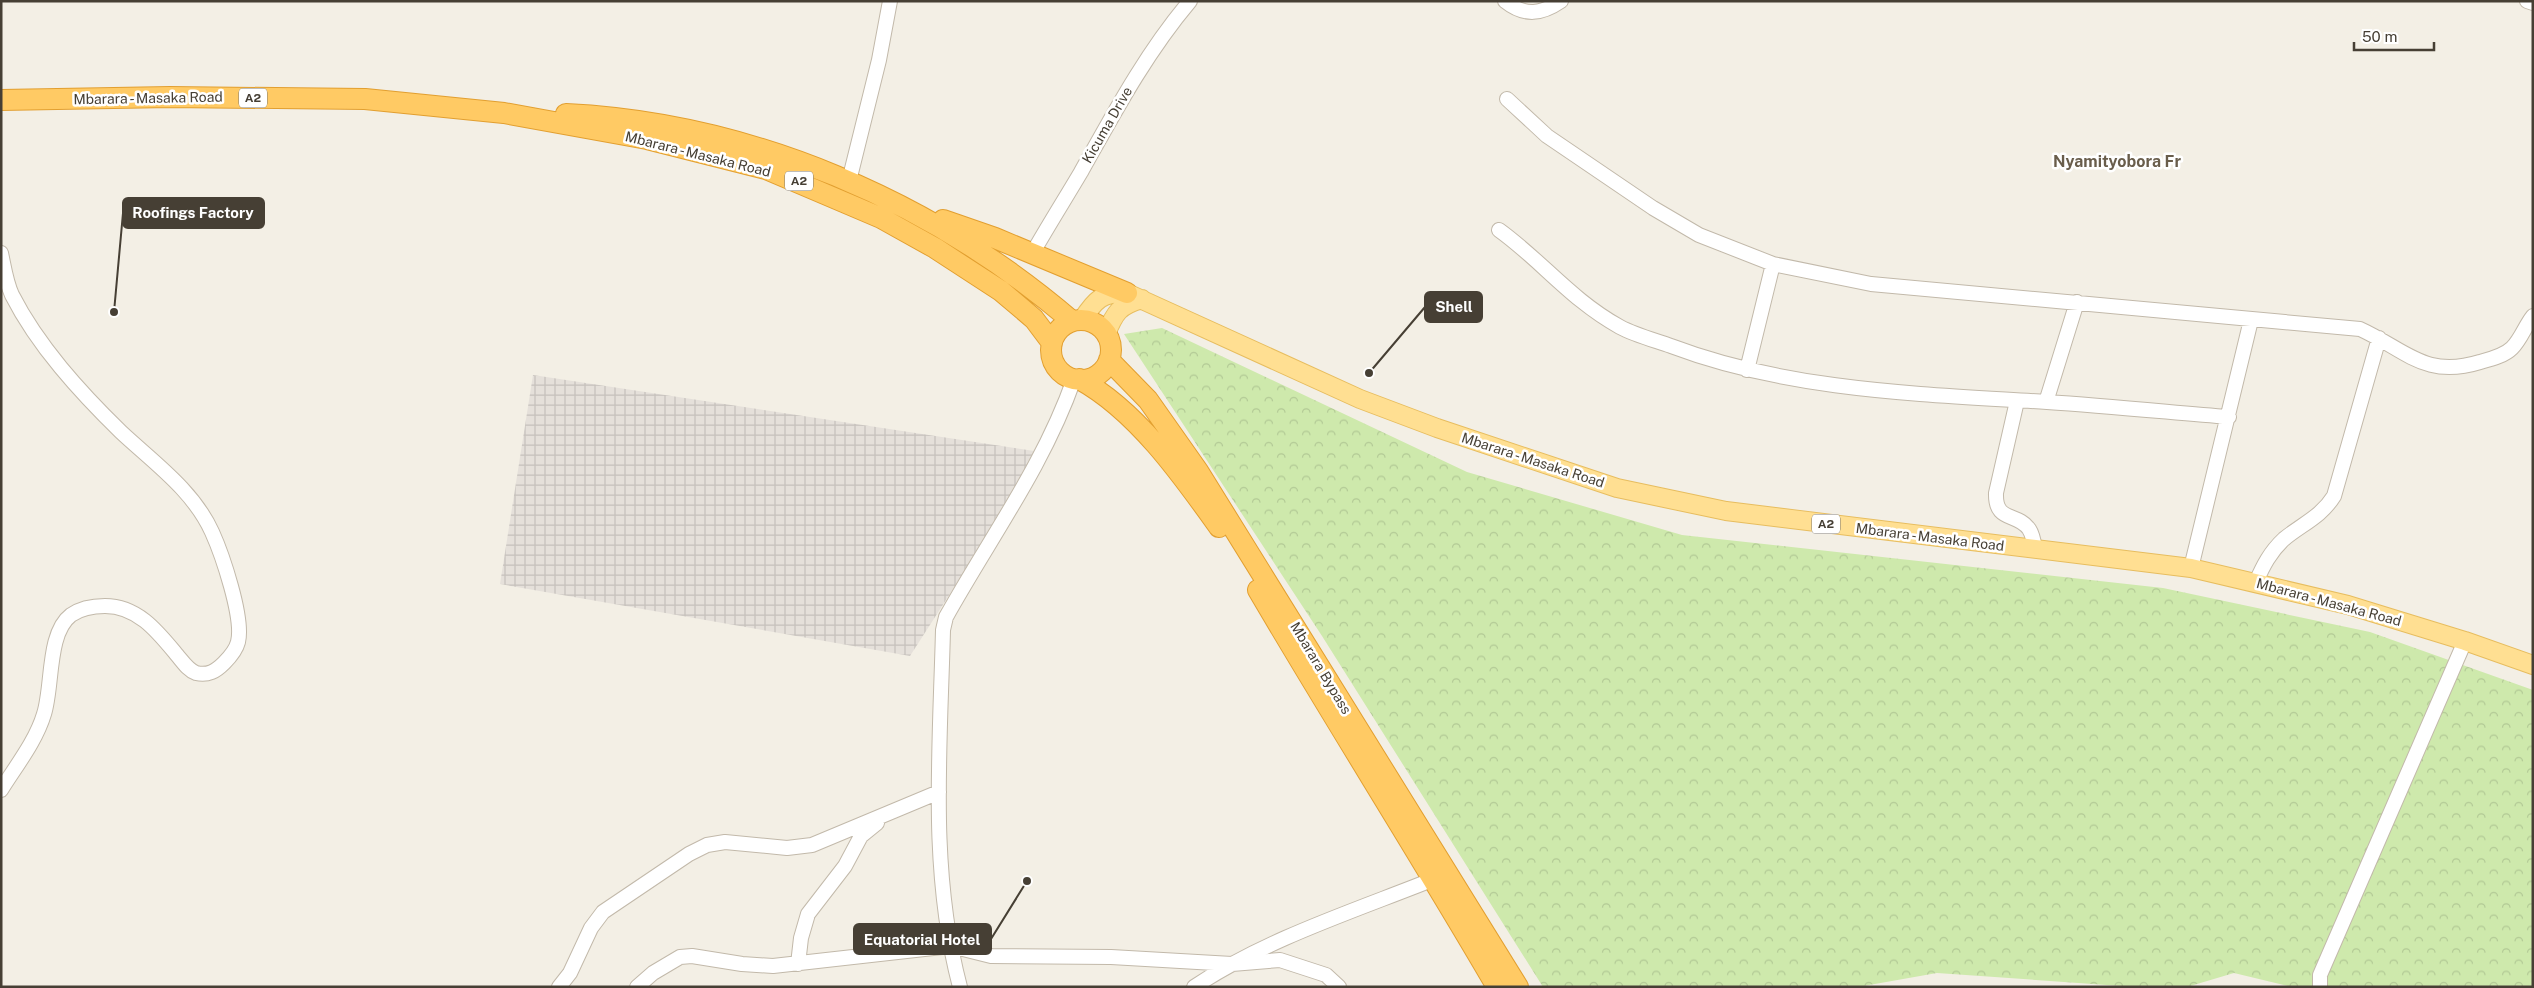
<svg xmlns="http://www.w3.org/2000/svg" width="2534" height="988" viewBox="0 0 2534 988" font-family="'Public Sans',sans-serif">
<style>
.industrial{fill:url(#industrial-grid)}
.forest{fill:url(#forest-crowns)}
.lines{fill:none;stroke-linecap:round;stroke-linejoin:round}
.minor-casing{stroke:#c2b9aa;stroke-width:16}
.major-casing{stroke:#e7bd5f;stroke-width:20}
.highway-casing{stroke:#e29f30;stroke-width:22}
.minor{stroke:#fff;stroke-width:14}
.major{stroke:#ffdf92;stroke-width:18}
.highway{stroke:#ffca64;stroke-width:20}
.labels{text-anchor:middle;stroke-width:5;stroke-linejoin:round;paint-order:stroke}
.shield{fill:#fff;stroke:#7e7971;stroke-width:1}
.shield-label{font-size:12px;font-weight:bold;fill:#463f34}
.street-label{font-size:14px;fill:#463f34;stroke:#fff}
.quarter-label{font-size:16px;font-weight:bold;fill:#695d4b;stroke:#fff}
.leader{fill:none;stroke:#463f34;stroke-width:2}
.callout-dot{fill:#463f34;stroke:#fff;stroke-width:2}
.callout{fill:#463f34;stroke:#463f34;stroke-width:2}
.callout-label{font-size:15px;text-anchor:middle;font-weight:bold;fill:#fff}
</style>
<defs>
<pattern id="industrial-grid" width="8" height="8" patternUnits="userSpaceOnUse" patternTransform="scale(1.25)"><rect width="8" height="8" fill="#e5e0da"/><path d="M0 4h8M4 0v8" fill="none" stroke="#c6c1bc"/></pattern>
<pattern id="forest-crowns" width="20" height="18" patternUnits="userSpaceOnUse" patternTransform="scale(1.25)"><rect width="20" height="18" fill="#cee9ac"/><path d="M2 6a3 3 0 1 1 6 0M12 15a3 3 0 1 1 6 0" fill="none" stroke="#b2c995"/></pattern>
</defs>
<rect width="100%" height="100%" fill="#f3efe5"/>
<path class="industrial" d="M533 375 1041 452 910 656 500 584Z"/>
<path class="forest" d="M1162 328 1467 472 1682 535 2163 588 2370 632 2533 690V987H2292L2234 973 2187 987H2135L1937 973 1858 987H1543L1322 636 1124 334Z"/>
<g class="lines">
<g class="minor-casing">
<path id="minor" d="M1505 1C1525 17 1542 14 1561 1
M2527 1 2533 3
M1507 99 1547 136 1653 208 1699 235 1773 264 1871 284 2360 329C2406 350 2425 379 2480 362 2491 359 2504 356 2512 348 2521 339 2525 326 2533 316
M849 181 879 60 890 1
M1499 230C1542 261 1571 300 1620 327 1635 335 1654 340 1671 346 1790 391 1921 394 2047 402 2107 406 2168 412 2229 417
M1 253C4 267 6 282 12 295 38 346 80 392 121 432 153 462 193 490 212 532 222 554 244 618 238 642 236 650 230 657 224 663 216 671 208 676 196 673 188 670 183 662 177 655 158 632 138 606 105 606 93 606 81 608 71 615 47 633 53 686 44 714 36 741 16 766 1 790
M1032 254C1048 226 1065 199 1081 172 1114 113 1146 53 1190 1
M1747 370 1773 264
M2017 401 1996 493C1995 523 2017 512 2029 529 2033 535 2034 542 2035 549
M2046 402 2077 302
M2191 568 2251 320
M2256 582C2263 566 2270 552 2284 539 2302 524 2321 517 2334 496L2379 338
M798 964 801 938 808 914 845 866 861 836 877 823
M559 987 570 973 591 928 603 912 689 854 707 845 725 842 787 848 812 845 939 792
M637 987 653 973 680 957 692 956 742 964 773 966 951 946 991 956 1111 957 1232 964 1280 960 1326 975 1339 987
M960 987C929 870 940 750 943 630L946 617C990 538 1044 465 1074 379
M1194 987C1266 939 1354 911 1434 879
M2320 987V975L2465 641"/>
</g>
<g class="major-casing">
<path id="major" d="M1082 320C1095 300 1102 292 1127 293L1360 399 1437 428 1617 488 1726 511 2191 568 2348 605 2465 641 2533 665
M1106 334C1115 312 1119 306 1142 299"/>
</g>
<g class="highway-casing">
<path id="highway" d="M1 100 170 97 365 99 504 113 647 139 766 169 881 218 935 248 1001 291 1034 319 1052 343
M566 114C751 123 932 201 1072 321
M943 220 995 238 1127 293
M1051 350a30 30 0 1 1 60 0a30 30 0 1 1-60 0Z
M1109 360 1148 400 1198 471 1518 987
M1079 379C1136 410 1182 475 1219 527
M1258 590C1336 723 1419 853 1497 987"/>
</g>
<use href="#minor" class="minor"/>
<use href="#major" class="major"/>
<use href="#highway" class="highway"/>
</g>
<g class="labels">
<g class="shield">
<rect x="239" y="88.5" width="28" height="19" rx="4"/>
<rect x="785" y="171.5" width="28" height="19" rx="4"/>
<rect x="1812" y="514.5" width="28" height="19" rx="4"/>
</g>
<g class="shield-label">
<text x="253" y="102">A2</text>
<text x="799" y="185">A2</text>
<text x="1826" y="528">A2</text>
</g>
<g class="street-label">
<text transform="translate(148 98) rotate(-1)" y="5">Mbarara - Masaka Road</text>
<text transform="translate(1107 125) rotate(-60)" y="5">Kicuma Drive</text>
<text transform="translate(698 154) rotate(14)" y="5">Mbarara - Masaka Road</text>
<text transform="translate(1533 460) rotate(18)" y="5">Mbarara - Masaka Road</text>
<text transform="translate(1930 537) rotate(7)" y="5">Mbarara - Masaka Road</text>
<text transform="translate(2329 602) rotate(15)" y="5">Mbarara - Masaka Road</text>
<text transform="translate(1321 668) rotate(59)" y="5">Mbarara Bypass</text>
</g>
<g class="quarter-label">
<text x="2117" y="167">Nyamityobora Fr</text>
</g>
</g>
<path class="leader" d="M114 312L123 213M1369 373L1425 307M1027 881L991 939"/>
<g class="callout-dot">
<circle cx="114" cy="312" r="5"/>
<circle cx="1369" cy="373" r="5"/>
<circle cx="1027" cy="881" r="5"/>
</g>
<g class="callout">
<rect x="123" y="198" width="141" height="30" rx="5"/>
<rect x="1425" y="292" width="57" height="30" rx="5"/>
<rect x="854" y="924" width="137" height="30" rx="5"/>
</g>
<g class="callout-label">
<text x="193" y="218">Roofings Factory</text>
<text x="1454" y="312">Shell</text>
<text x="922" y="945">Equatorial Hotel</text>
</g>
<rect width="2534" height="988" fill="none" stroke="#463f34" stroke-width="5"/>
<path d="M2354 42v8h80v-8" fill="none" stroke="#463f34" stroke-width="2.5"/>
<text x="2362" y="42" font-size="15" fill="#463f34" stroke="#ffffff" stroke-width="4" paint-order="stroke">50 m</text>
</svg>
